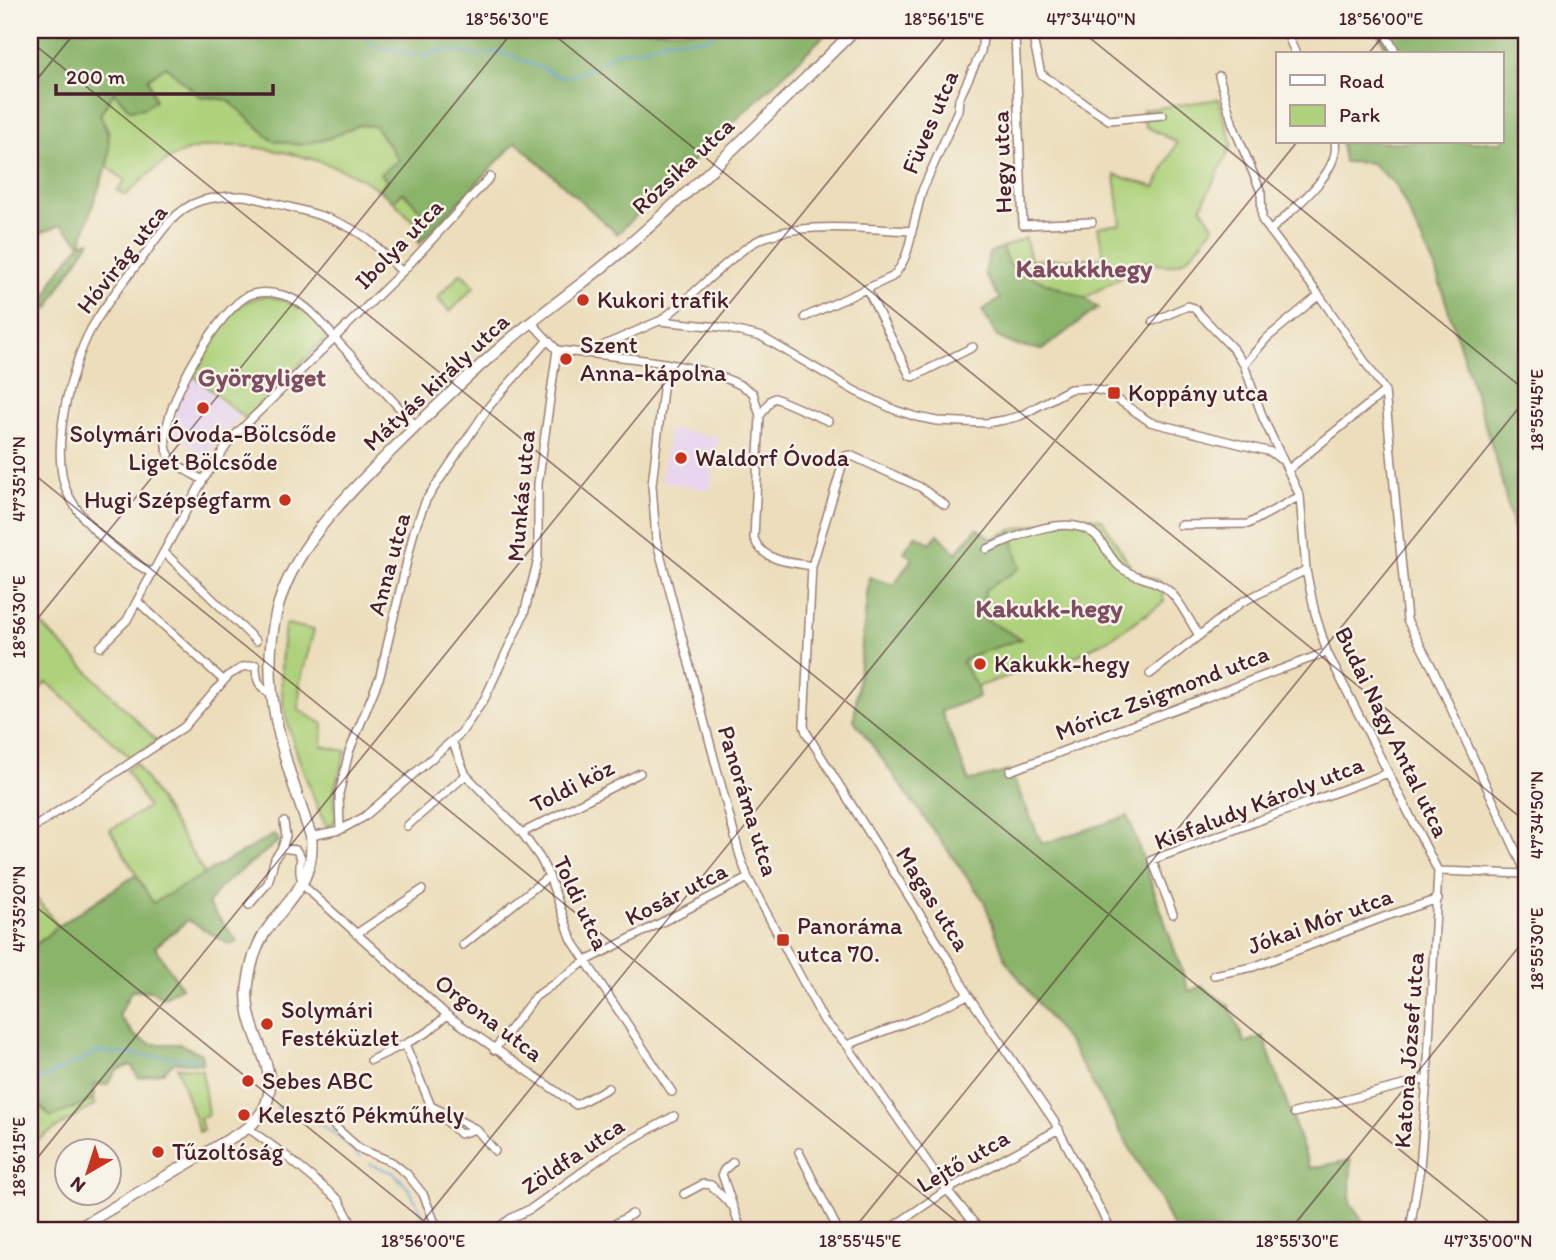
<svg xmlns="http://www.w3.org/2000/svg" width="1556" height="1260" viewBox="0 0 1556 1260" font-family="Itim,sans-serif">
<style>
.built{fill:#e6d2f0}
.green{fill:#aed27b;stroke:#7c7853;stroke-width:2}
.forest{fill:#8ab46b;stroke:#6a6a4b;stroke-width:2}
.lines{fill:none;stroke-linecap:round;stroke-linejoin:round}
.stream{stroke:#659fd4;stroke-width:2}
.street-casing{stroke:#9b7e73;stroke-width:10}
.secondary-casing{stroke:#9b7e73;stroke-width:13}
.street{stroke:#fff;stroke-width:7}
.secondary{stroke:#fff;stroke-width:10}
.ticks{fill:none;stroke:#4a1f2b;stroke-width:2;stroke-opacity:0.45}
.poi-dot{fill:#c8321e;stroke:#f7f3e8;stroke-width:2.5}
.labels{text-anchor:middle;stroke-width:5;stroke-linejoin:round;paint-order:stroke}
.street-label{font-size:24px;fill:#4a1f2b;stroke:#f7f3e8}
.poi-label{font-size:24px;fill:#4a1f2b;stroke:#f7f3e8;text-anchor:start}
.neighbourhood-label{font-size:26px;font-weight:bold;fill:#7f4d62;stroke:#f7f3e8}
.neatline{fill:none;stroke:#4a1f2b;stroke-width:2.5}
.ticks-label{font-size:18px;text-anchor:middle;fill:#4a1f2b}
</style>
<rect width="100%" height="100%" fill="#f7f3e8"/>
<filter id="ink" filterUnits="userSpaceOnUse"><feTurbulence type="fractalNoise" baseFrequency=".0143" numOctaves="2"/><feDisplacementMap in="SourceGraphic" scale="14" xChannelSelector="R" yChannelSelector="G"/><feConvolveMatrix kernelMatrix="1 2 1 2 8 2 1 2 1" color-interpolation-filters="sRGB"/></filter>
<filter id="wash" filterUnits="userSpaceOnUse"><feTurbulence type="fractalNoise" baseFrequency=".00686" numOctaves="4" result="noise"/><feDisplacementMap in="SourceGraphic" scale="28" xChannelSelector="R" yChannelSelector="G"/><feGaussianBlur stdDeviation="1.57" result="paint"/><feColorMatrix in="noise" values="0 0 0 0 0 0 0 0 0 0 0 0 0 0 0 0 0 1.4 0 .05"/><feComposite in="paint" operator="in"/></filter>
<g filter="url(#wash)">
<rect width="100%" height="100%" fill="#ecdebb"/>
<path class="built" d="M189 375 240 417 214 445 207 458 171 430 179 399Z
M670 429 719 437 710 490 661 481Z"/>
<path class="green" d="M166 66 199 96 228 100 272 140 327 139 359 125 375 126 399 160 380 174 387 180 379 190C336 158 233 133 182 153 159 162 144 179 126 195L117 191 125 181 108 167 109 132 100 115 114 92 130 110 144 108 155 100 148 79Z
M1219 99 1232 145 1201 207 1214 227C1193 252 1183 275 1148 261L1085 298 1038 280 1008 263 1002 248 1025 238 1031 260 1104 258 1098 227 1121 224 1115 175 1155 187 1177 142 1145 126 1143 110Z
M403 191 431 221 422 230 393 201Z
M461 273 475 286 450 312 437 298Z
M265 296C287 298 320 315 326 338L246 419 190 373C209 345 228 300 265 296Z
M1077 516 1102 519 1133 571 1160 581 1164 602 1113 637 1055 667 1051 661 977 687 962 662 973 655 1020 639 981 617 985 590 1019 568 1011 530Z
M30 613 157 741 133 760 136 763 205 874 153 903 110 830 148 807 126 770 136 763 47 682 30 698Z
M287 624 314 630 300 682 299 710 323 724 322 746 346 751 333 794 337 819 327 828C318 812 313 795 306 778 284 721 275 689 285 626Z
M31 891 58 926 30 950V892Z
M177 1067 202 1070 208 1115 200 1118 203 1130 199 1132Z
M93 1100 96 1104 30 1144V1110L40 1106 51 1117Z"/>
<path class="forest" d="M30 30H830L617 234 516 142 419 244 418 237 430 220 403 192 393 201 379 190 387 180 380 174 399 160 375 126 359 125 327 139 300 145 272 140 228 100 199 96 166 66 148 79 155 100 144 108 130 110 114 92 100 114C119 154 104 168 93 205 89 217 85 230 81 243L90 241 59 288 49 308 39 312 33 309 36 301H45L55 276 81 243 61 225 30 237Z
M1376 30H1526V582L1498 466 1435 268 1396 185 1371 163 1344 162 1341 142H1502V54H1390Z
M1002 248 1008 263 1038 280 1085 298 1098 308 1042 350 1015 345 997 337 982 310 1000 299 985 274 989 253Z
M977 528 992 539 1011 530 1020 568 985 590 981 617 1021 639 973 655 962 662 977 687 979 697 941 711 969 781 1010 771 1042 844 1128 816 1189 991 1202 986 1229 1006 1245 1043 1263 1036 1310 1168 1351 1160 1350 1202 1368 1230H1174L1160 1200 1072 1048 1006 961 984 901 854 720 869 577 894 585 912 558 904 552 916 535 930 543 938 534 956 553Z
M275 834 279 841 220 887 208 904 238 942 229 944 188 920 155 947 181 987 163 998 151 991H131L119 1016 136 1037 151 1044H180L201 1054 203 1064 174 1062 163 1072 139 1078 131 1065 117 1070 107 1085 95 1084 93 1100 51 1117 40 1106 30 1110V950L58 926 136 875 153 903Z"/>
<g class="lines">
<path class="stream" d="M351 30 362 34 376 46 425 57 441 50 481 55 500 52 542 68 559 77 576 75 590 69 616 52 637 50 668 40 706 39 720 30
M30 46 38 30
M30 1084 98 1052 200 1059
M277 1107C318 1120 329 1127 360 1157
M370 1164 394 1173 409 1189 431 1230"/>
</g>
</g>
<g filter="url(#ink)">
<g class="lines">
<g class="street-casing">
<path id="street" d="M1017 30 1015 36 1023 225 1092 222
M1031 30 1041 74 1109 120 1163 115
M1285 30 1296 54
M1383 30 1397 54
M1219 76 1233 125 1261 192 1262 220 1319 295 1385 391 1407 620 1433 669 1526 873
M912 231 922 191 958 110 959 99 981 52 984 30
M1270 231C1290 211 1341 173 1335 142
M867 289 910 376 913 377 973 347
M660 321C691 298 717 268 750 245 788 219 866 229 912 231 909 248 905 264 892 277L805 317
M1153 321 1188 306 1194 308 1234 350 1244 365 1263 418 1300 496 1306 570 1315 613 1327 652 1438 871 1427 1079 1420 1168 1410 1230
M531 322 557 350
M557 350C610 357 711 361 753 393L760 416 754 538C762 562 791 562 812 566
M584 354 659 321 720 327 762 337 855 391 895 410 917 417 937 421 986 423 1004 420 1020 416 1070 389 1088 388 1107 392 1150 422 1271 452 1280 459
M666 363 652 485 656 539 740 856 748 878 824 1021 847 1045 947 1190 980 1230
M1244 365 1267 338 1319 295
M760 416 771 400 775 398 828 421
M1289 469 1385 391
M203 480C191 473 172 465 167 450 156 414 214 318 244 298 257 289 280 292 295 300 313 310 327 329 340 344 366 371 391 399 416 426
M945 505 920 487 850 455 845 456 812 566 804 726 806 732 953 967 968 995 1054 1121 1111 1230
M1180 525 1248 524 1300 496
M987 549C1015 537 1066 512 1094 534 1104 542 1109 558 1120 567 1133 578 1150 578 1164 587 1178 596 1189 620 1198 634
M164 552 256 641
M151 573C120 555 88 530 70 498 47 457 70 368 91 329 106 303 125 279 144 256 158 236 175 209 200 201 213 197 229 196 242 196 252 196 263 201 273 203 300 210 329 216 354 230 372 240 387 257 402 272
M100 647 127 620 137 601
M1150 674 1242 602 1306 570
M223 680 137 601 203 480 232 438 402 272 490 177
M452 741 466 775 522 833 540 858 549 876 572 940 672 1092
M1010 771 1327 652
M407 826 466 775
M30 830 184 727 229 675 243 667 256 665C256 679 258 687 271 694
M340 830 339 794 349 752 380 676 414 531 426 500 490 405 547 341
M522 833 640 773
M311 836 340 830 364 817 461 733 485 698 524 614 538 559V484L557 350
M282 848 286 836 284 822
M1438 871 1526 874
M249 905 268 883 275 858 282 848 296 850 301 857C299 868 299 880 306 888L447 1015 576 1105 608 1088
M1173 914 1152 860 1388 773
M356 934 422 890
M463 945 549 876
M1214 975 1253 967 1384 917 1438 899
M447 1015 428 1032 405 1044 431 1106 476 1129 495 1151
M847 1045 916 1019 968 995
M494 1050 535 997 586 961 748 878
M371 1060 405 1044
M435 1110 460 1134 476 1129
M1294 1113 1427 1079
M333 1125 360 1149 392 1162 407 1174 423 1194 438 1230
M248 1128 285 1155 339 1200 355 1230
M799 1152 838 1230
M733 1162 724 1170 722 1174 741 1230
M684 1194 703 1184 711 1185 731 1205
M495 1230 510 1219 532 1208 611 1151 674 1116
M604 1230 632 1214
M888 1230 947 1190 1059 1129"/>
</g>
<g class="secondary-casing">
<path id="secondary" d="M75 1230 248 1128C301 1081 239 1039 248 984 250 967 255 949 264 934 287 900 316 882 311 836 286 763 258 691 276 614 291 550 343 499 387 455 426 416 465 378 507 342 545 310 586 282 624 249 704 180 779 104 855 30"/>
</g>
<use href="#street" class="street"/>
<use href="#secondary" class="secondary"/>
</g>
</g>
<path class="ticks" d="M548 30 1526 822M1080 30 1526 391M30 41 1499 1230M1368 54 1388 30M30 88 77 30M30 471 967 1230M30 628 514 30M30 902 435 1230M30 1167 951 30M416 1230 1297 142M853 1230 1526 399M1290 1230 1526 938"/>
<g class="poi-dot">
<circle cx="583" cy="300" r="7"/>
<circle cx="566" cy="359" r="7"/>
<rect x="1107" y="386" width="14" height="14" rx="3.5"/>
<circle cx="203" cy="408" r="7"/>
<circle cx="681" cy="458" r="7"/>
<circle cx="285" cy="500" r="7"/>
<circle cx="980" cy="664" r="7"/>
<rect x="776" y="933" width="14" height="14" rx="3.5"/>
<circle cx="267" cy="1024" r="7"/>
<circle cx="248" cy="1081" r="7"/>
<circle cx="244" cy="1115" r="7"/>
<circle cx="158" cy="1152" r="7"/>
</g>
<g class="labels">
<g class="street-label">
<text transform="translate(930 122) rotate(-67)" y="8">Füves utca</text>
<text transform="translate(1002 162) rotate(-92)" y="8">Hegy utca</text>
<text transform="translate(683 166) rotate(-43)" y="8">Rózsika utca</text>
<text transform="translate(399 244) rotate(-46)" y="8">Ibolya utca</text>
<text transform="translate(122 259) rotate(-52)" y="8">Hóvirág utca</text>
<text transform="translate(436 382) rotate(-43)" y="8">Mátyás király utca</text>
<text transform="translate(521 496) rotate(-85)" y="8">Munkás utca</text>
<text transform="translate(389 564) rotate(-75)" y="8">Anna utca</text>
<text transform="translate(1162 693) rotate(-21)" y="8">Móricz Zsigmond utca</text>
<text transform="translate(1392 732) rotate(64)" y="8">Budai Nagy Antal utca</text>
<text transform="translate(572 786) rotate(-27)" y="8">Toldi köz</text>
<text transform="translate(748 801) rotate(73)" y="8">Panoráma utca</text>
<text transform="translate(1259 803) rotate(-21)" y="8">Kisfaludy Károly utca</text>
<text transform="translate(676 894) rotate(-27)" y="8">Kosár utca</text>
<text transform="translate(933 899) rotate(58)" y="8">Magas utca</text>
<text transform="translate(581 903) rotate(65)" y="8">Toldi utca</text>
<text transform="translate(1320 921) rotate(-20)" y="8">Jókai Mór utca</text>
<text transform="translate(489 1018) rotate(37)" y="8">Orgona utca</text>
<text transform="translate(1409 1050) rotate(-86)" y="8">Katona József utca</text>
<text transform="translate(573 1156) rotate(-34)" y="8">Zöldfa utca</text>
<text transform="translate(963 1161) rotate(-30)" y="8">Lejtő utca</text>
</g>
<g class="poi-label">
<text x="597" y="308">Kukori trafik</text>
<text x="580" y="353">Szent<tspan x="580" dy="28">Anna-kápolna</tspan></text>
<text x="1128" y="401">Koppány utca</text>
<text x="203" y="442" text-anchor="middle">Solymári Óvoda-Bölcsőde<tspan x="203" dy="28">Liget Bölcsőde</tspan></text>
<text x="695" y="466">Waldorf Óvoda</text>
<text x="271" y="508" text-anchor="end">Hugi Szépségfarm</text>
<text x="994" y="672">Kakukk-hegy</text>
<text x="797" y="934">Panoráma<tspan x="797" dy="28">utca 70.</tspan></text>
<text x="281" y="1018">Solymári<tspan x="281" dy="28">Festéküzlet</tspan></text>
<text x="262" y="1089">Sebes ABC</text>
<text x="258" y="1123">Kelesztő Pékműhely</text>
<text x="172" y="1160">Tűzoltóság</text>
</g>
<g class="neighbourhood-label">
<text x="1084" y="277">Kakukkhegy</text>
<text x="262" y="386">Györgyliget</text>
<text x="1049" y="617">Kakukk-hegy</text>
</g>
</g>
<rect width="1556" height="1260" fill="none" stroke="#f7f3e8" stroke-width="77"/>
<rect x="1276" y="52" width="228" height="91" fill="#f7f3e8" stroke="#b29e9c" stroke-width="2"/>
<rect x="1290" y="75" width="35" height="10" fill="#ffffff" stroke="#b29e9c" stroke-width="2"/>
<text x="1339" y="88" font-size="21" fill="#4a1f2b">Road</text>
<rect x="1290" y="105" width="35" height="21" fill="#aed27b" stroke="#b29e9c" stroke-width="2"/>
<text x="1339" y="122" font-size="21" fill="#4a1f2b">Park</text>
<g transform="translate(88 1172) rotate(219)"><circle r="33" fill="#f7f3e8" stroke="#b29e9c" stroke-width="2"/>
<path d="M0-5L12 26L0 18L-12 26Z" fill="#c8321e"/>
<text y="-10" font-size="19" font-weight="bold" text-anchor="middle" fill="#4a1f2b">N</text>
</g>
<path d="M56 84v10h217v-10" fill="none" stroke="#4a1f2b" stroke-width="3.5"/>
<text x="66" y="84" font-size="21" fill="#4a1f2b" stroke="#f7f3e8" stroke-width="5" paint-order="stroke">200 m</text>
<rect x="38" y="38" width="1480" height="1184" class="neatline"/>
<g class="ticks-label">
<text x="507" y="25">18°56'30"E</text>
<text x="944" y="25">18°56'15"E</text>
<text x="1091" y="25">47°34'40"N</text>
<text x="1381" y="25">18°56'00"E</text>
<text transform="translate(1537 410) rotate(-90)" y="6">18°55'45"E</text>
<text transform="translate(19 479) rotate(-90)" y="6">47°35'10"N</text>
<text transform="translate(19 617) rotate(-90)" y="6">18°56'30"E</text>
<text transform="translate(1537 815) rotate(-90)" y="6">47°34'50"N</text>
<text transform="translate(19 909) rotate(-90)" y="6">47°35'20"N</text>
<text transform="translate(1537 949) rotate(-90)" y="6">18°55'30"E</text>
<text transform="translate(19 1157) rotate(-90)" y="6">18°56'15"E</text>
<text x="423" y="1247">18°56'00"E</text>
<text x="860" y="1247">18°55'45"E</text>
<text x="1297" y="1247">18°55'30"E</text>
<text x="1488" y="1247">47°35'00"N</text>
</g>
</svg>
